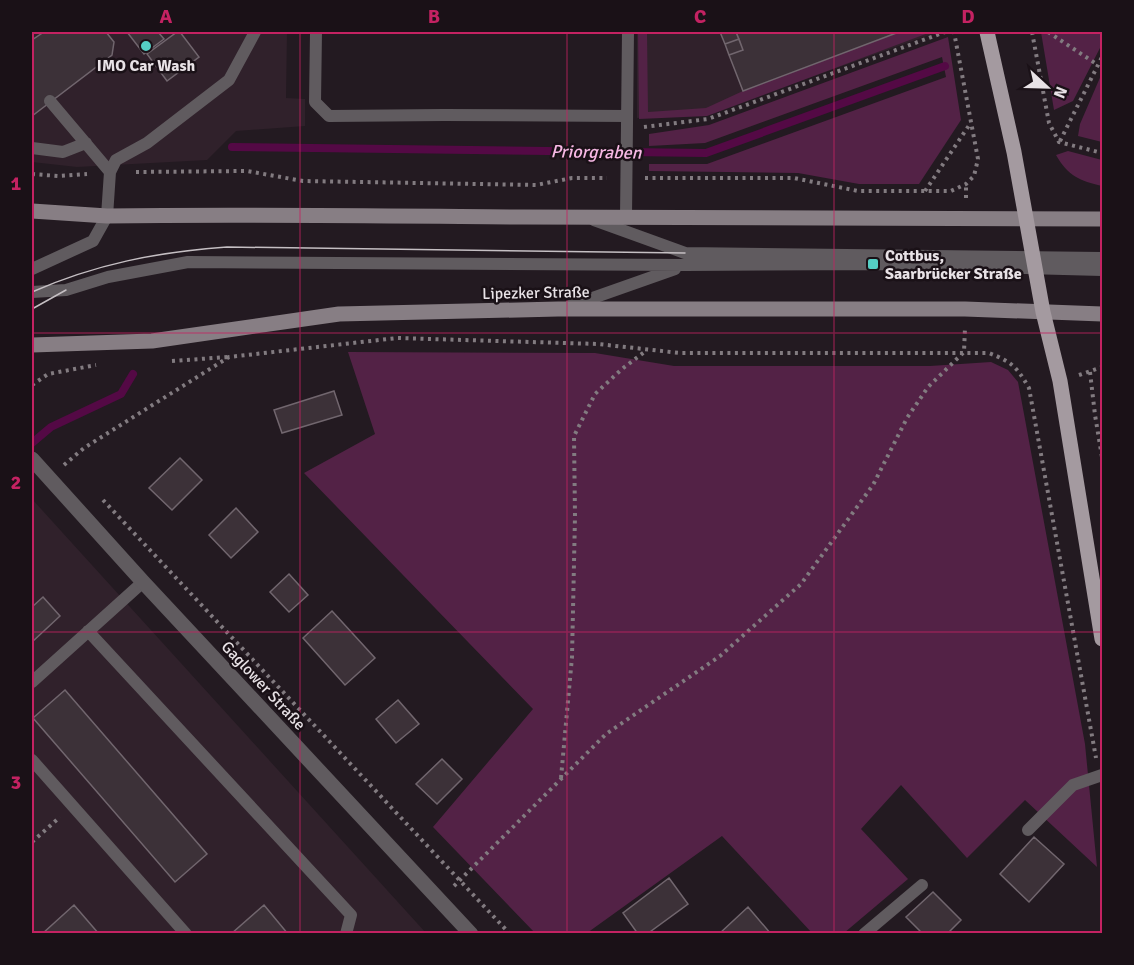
<svg xmlns="http://www.w3.org/2000/svg" width="1134" height="965" viewBox="0 0 1134 965" font-family="Signika,sans-serif">
<style>
.built{fill:#30212b}
.green{fill:#532246}
.lines{fill:none;stroke-linecap:round;stroke-linejoin:round}
.stream{stroke:#540945;stroke-width:8}
.building{fill:#3c3138;stroke:#71666e;stroke-width:1.5}
.path{stroke:#827b80;stroke-width:4;stroke-dasharray:3 4.5;stroke-linecap:butt}
.service{stroke:#605b5f;stroke-width:12}
.tertiary{stroke:#605b5f;stroke-width:15}
.secondary{stroke:#877e84;stroke-width:15}
.primary{stroke:#a49aa0;stroke-width:15}
.tram{stroke:#c5bfc3;stroke-width:1.5}
.grid{fill:none;stroke:#c42262;stroke-width:1.5;stroke-opacity:0.55}
.poi-dot{fill:#55cec4;stroke:#1a1117;stroke-width:2}
.labels{text-anchor:middle;stroke-width:5;stroke-linejoin:round;paint-order:stroke}
.poi-label{font-size:16px;font-weight:bold;fill:#e8e2e6;stroke:#1a1117}
.street-label{font-size:16px;fill:#e8e2e6;stroke:#1a1117}
.water-label{font-size:18px;font-style:italic;fill:#f7b8e4;stroke:#1a1117}
.neatline{fill:none;stroke:#c42262;stroke-width:2}
.grid-label{font-size:20px;text-anchor:middle;font-weight:bold;fill:#c42262}
</style>
<rect width="100%" height="100%" fill="#231a21"/>
<path class="built" d="M32 32H287L286 98 305 99V126L236 131 207 160 77 167 32 162Z
M637 32H938L707 114 637 118Z
M32 499 426 933 32 934Z"/>
<path class="green" d="M638 32H647L648 112 706 108 743 91 899 32H931L707 116 639 119Z
M1041 32H1102V44L1073 101 1054 110Z
M948 37 961 120 919 184H859L798 173 649 171V164H707L946 77 942 57 705 143 649 146V134L709 125Z
M1102 73V142L1078 136 1080 124Z
M1068 151 1102 160V186C1080 181 1068 176 1056 155Z
M348 352 595 353 674 366H930L991 362 1008 370 1018 382 1024 414 1085 744 1097 867 1025 800 967 858 901 785 861 829 908 879 844 933H812L722 836 587 933H535L433 827 533 709 304 473 375 434Z"/>
<g class="lines">
<path class="stream" d="M232 147 706 153 945 66
M32 443 51 427 121 394 133 374"/>
</g>
<path class="building" d="M44 32H106L114 42 112 55 32 116V40Z
M127 32H158L164 39 144 54Z
M177 32H180L199 57 167 81 147 54Z
M720 32H736L739 39 725 44Z
M736 32H899L743 91 729 55 743 50Z
M739 39 743 50 729 55 725 44Z
M334 391 342 415 282 433 274 410Z
M180 458 202 480 172 510 149 488Z
M236 508 258 532 231 558 209 535Z
M289 574 308 595 289 612 270 592Z
M43 597 60 616 32 642V607Z
M332 611 375 658 345 685 303 638Z
M65 690 207 854 175 882 33 718Z
M398 700 419 724 396 743 376 719Z
M442 759 462 779 437 804 416 784Z
M1034 837 1064 864 1029 902 1000 874Z
M669 878 688 904 647 934H638L623 913Z
M933 892 961 920 947 934H923L906 917Z
M74 905 99 934H42Z
M264 905 288 934H231Z
M748 907 771 934H719Z"/>
<g class="lines">
<path class="path" d="M1032 32 1049 123 1059 142 1102 153
M1048 32 1098 65
M644 127 708 119 945 32
M1060 141 1102 57
M136 172 247 171 303 181 536 185 572 178H607
M32 174 58 176 87 174
M645 178H794L858 191H951L966 184 974 176 978 159 954 32
M925 191 970 124
M966 198V184
M172 361 228 357
M1090 372 1095 415 1102 457
M1079 375 1102 367
M32 385 48 374 96 365
M64 465 84 448 229 357 397 338 598 344 680 353H989C1012 362 1017 367 1029 388L1096 758
M103 500 510 934
M561 778 572 657 575 516 574 436 595 394 622 369 647 350
M1102 795V804
M32 842 60 817
M454 886 606 734 720 656 801 584 873 485 907 418 928 387 964 352 965 328"/>
<path class="service" d="M316 32 315 102 329 116 444 115 627 116
M50 101 110 172
M32 148 63 152 86 143
M626 216 628 32
M594 220 685 253 1102 258
M32 269 93 241 107 216 110 172 116 160 147 143 229 80 255 32
M32 292 66 290 108 277 188 262 685 265 873 264 1102 270
M570 306 675 269
M88 631 351 915 346 934
M32 682 143 582
M32 760 186 934
M1028 830 1073 785 1102 775
M864 934 922 885"/>
<path class="tertiary" d="M32 459 143 582 471 934"/>
<path class="secondary" d="M32 211 107 216C245 214 384 216 522 217 716 218 909 219 1102 219
M32 345 152 341 339 314 558 309H965L1102 314"/>
<path class="primary" d="M987 32 1014 152 1043 312 1060 381 1102 639"/>
<path class="tram" d="M32 292C96 264 157 252 227 247L685 253
M32 309 66 290"/>
</g>
<path class="grid" d="M300 32V934M567 32V934M834 32V934M32 333H1102M32 632H1102"/>
<g class="poi-dot">
<circle cx="146" cy="46" r="6"/>
<rect x="867" y="258" width="12" height="12" rx="3"/>
</g>
<g class="labels">
<g class="poi-label">
<text x="146" y="71">IMO Car Wash</text>
<text x="885" y="261" text-anchor="start">Cottbus,<tspan x="885" dy="18">Saarbrücker Straße</tspan></text>
</g>
<g class="street-label">
<text transform="translate(536 292) rotate(-1)" y="6">Lipezker Straße</text>
<text transform="translate(264 685) rotate(47)" y="6">Gaglower Straße</text>
</g>
<g class="water-label">
<text transform="translate(596 152) rotate(1)" y="6">Priorgraben</text>
</g>
</g>
<rect width="1134" height="965" fill="none" stroke="#1a1117" stroke-width="66"/>
<g transform="translate(1047 87) rotate(112)" stroke="#1a1117" stroke-width="4.5" paint-order="stroke">
<path d="M0-4.5L10 22L0 15L-10 22Z" fill="#e8e2e6"/>
<text y="-9" font-size="16" font-weight="bold" text-anchor="middle" fill="#e8e2e6">N</text>
</g>
<rect x="33" y="33" width="1068" height="899" class="neatline"/>
<g class="grid-label">
<text x="166" y="23">A</text>
<text x="434" y="23">B</text>
<text x="700" y="23">C</text>
<text x="968" y="23">D</text>
<text x="16" y="190">1</text>
<text x="16" y="489">2</text>
<text x="16" y="789">3</text>
</g>
</svg>
